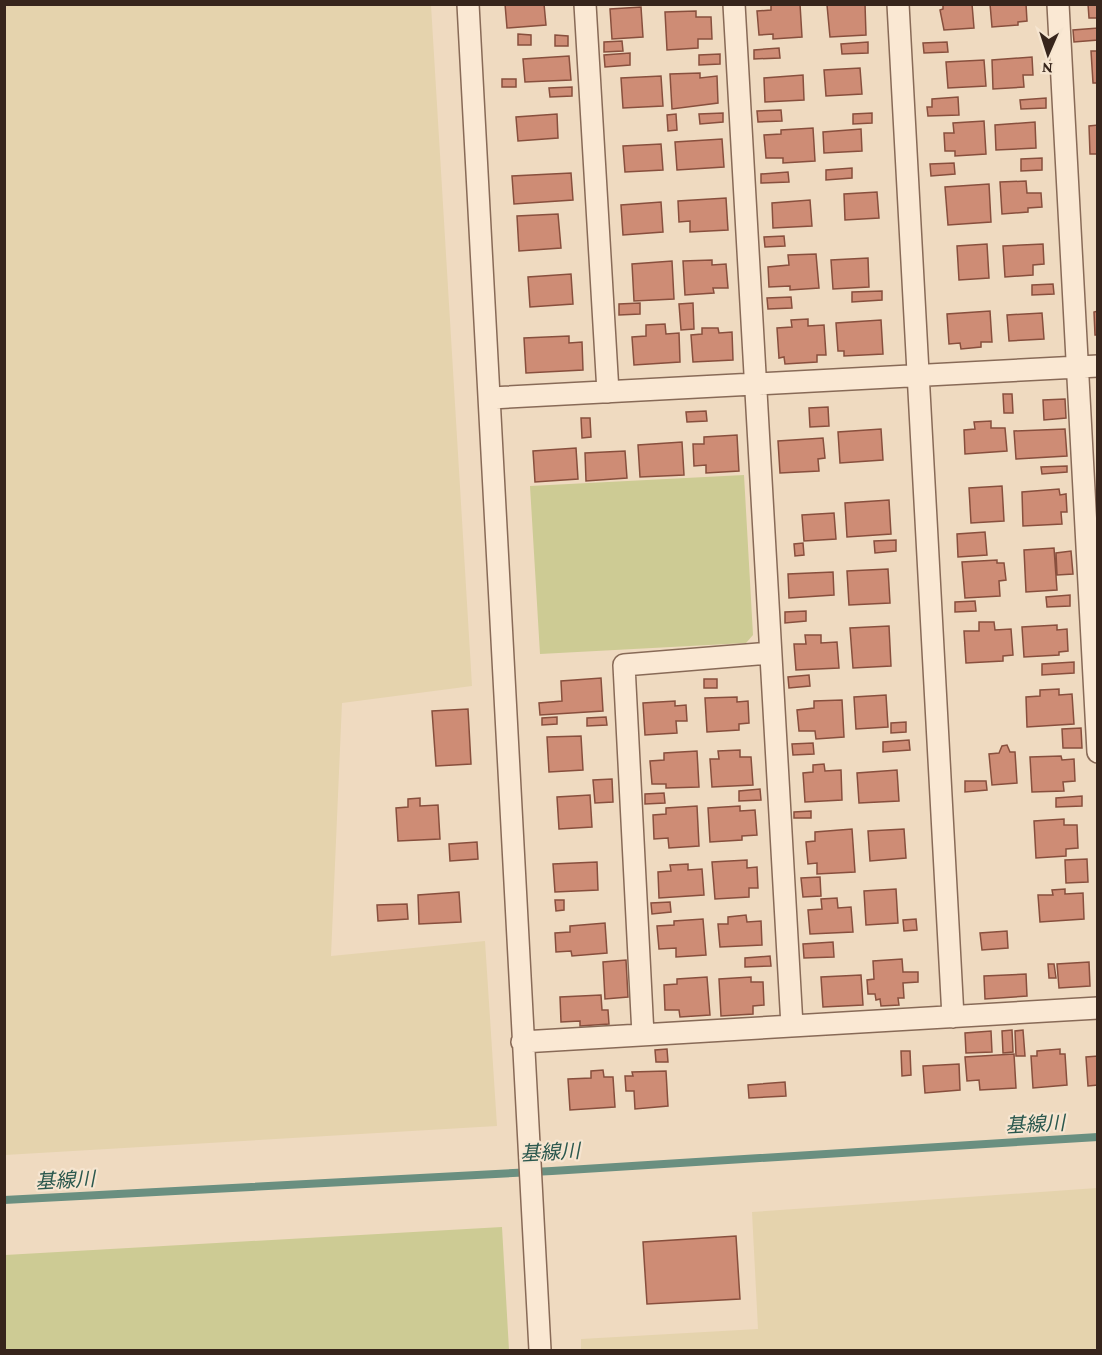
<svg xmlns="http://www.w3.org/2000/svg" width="1102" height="1355" viewBox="0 0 1102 1355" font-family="'Crimson Pro','Noto Sans JP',serif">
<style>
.farmland{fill:#e5d3ad}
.green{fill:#cdcb94}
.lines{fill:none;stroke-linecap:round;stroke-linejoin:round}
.stream{stroke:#6a8f80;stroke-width:8}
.building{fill:#ce8c75;stroke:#884f3d;stroke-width:1.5}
.minor-casing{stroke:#886a57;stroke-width:24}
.minor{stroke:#fae8d3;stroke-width:21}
.labels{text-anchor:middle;stroke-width:4.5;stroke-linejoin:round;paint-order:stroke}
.water-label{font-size:20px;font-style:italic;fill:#2b584e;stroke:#f6e5d0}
</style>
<rect width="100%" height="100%" fill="#efdac0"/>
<path class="farmland" d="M5 4 431 5 472 686 342 703 331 956 485 941 497 1126 5 1155Z
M1097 1188V1350H581V1339L758 1329 752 1212Z"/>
<path class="green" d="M744 475 753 635 746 643 540 654 530 486Z
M502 1227 509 1350H5V1255Z"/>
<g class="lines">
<path class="stream" d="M4 1200 552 1171 1098 1137"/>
</g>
<path class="building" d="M505 4H544L546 25 507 28Z
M800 4 802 37 773 39V34L759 35 757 11 771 10V5Z
M865 4 866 35 830 37 827 5Z
M943 4H972L974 28 944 30 940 10 943 9Z
M990 4H1026L1027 21 1018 22V25L992 27Z
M1088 4H1098V18H1089Z
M641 7 643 37 612 39 610 9Z
M696 11V17H711L712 39H698V48L667 50 665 12Z
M1098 28V40L1074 42 1073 30Z
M518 34 531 35V45H518Z
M555 35 568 36V46H555Z
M622 41 623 51 604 52V42Z
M868 42V53L842 54 841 44Z
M947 42 948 52 924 53 923 43Z
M779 48 780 58 754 59V50Z
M1091 51H1098V83H1093Z
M630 53V65L605 67 604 55Z
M720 54V64L699 65V55Z
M569 56 571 80 525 82 523 59Z
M1032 57 1033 75H1023L1024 87 993 89 992 60Z
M984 60 986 86 948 88 946 62Z
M860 68 862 94 826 96 824 70Z
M700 73V78L717 76 718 103 672 109 670 74Z
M803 75 804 100 765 102 764 78Z
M661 76 663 106 623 108 621 78Z
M502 79H516V87H502Z
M572 87V96L550 97 549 88Z
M958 97 959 115 928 116 927 107H932V99Z
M1046 98V108L1021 109 1020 100Z
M781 110 782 121 758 122 757 111Z
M723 113V122L700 124 699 114Z
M872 113V123L853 124V114Z
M557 114 558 138 518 141 516 117Z
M676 114 677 130 668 131 667 115Z
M984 121 986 154 955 156V151H945L944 133H954L953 123Z
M1035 122 1036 148 996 150 995 125Z
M1098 125V154H1090L1089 126Z
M813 128 815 161 783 163V158H766L764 135 781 134V130Z
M861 129 862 151 824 153 823 132Z
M722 139 724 167 677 170 675 142Z
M661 144 663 170 625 172 623 146Z
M1042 158V170L1021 171V159Z
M954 163 955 174 931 176 930 164Z
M852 168V178L826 180V170Z
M788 172 789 182 761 183V174Z
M571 173 573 200 514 204 512 176Z
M1026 181 1027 193H1041L1042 207 1028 208V212L1002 214 1000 182Z
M989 184 991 222 948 225 945 187Z
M877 192 879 218 845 220 844 194Z
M726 198 728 230 690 232V221L679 222 678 201Z
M810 200 812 226 773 228 772 203Z
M661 202 663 232 623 235 621 205Z
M558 214 561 248 519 251 517 216Z
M784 236 785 246 765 247 764 237Z
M987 244 989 278 959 280 957 246Z
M1043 244 1044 264 1033 265V275L1005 277 1003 246Z
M816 254 819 288 790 290V286L769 287 768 267 789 265 788 255Z
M868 258 869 287 833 289 831 260Z
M712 260V265L726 264 728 288H713L714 293 685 295 683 261Z
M672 261 674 299 634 301 632 264Z
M571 274 573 304 530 307 528 277Z
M1053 284 1054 294 1032 295V285Z
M882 291V300L852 302V292Z
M791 297 792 308 768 309 767 298Z
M640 303V314L619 315V304Z
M693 303 694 329 681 330 679 304Z
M990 311 992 342H981V347L961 349 960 343 949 344 947 314Z
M1098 311V335H1095L1094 312Z
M1042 313 1044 339 1009 341 1007 315Z
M808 319V326L824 325 826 355H817V362L785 364 784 357 779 358 777 328 792 327 791 320Z
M881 320 883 354 844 356V351H838L836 323Z
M665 324 666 334 679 333 680 362 634 365 632 337 646 336V325Z
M702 328H718L719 333 732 332 733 360 693 362 691 335 702 334Z
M569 336V343L582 342 583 370 526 373 524 338Z
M1003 394H1012L1013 413H1004Z
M1065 399 1066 418 1044 420 1043 400Z
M828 407 829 426 810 427 809 408Z
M706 411 707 421 687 422 686 412Z
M581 418H590L591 437 582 438Z
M991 421V428H1005L1007 451 965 454 964 430 975 429 974 422Z
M881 429 883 460 840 463 838 432Z
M1065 429 1067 456 1016 459 1014 431Z
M737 435 739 471 706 473V465L694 466 693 444H704V437Z
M823 438 825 458 818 459 819 471 780 473 778 441Z
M682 442 684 475 640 477 638 445Z
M576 448 578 479 535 482 533 451Z
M625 451 627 478 586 481 585 453Z
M1067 466V472L1042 474 1041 467Z
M1002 486 1004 521 971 523 969 488Z
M1059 489 1060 495 1066 494 1067 512H1061L1062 524 1023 526 1022 492Z
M889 500 891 534 847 537 845 503Z
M834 513 836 539 804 541 802 515Z
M985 532 987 555 958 557 957 534Z
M896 540V551L875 553 874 541Z
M803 543 804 555 795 556 794 544Z
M1054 548 1057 590 1026 592 1024 550Z
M1071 551 1073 574 1057 575 1056 553Z
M997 560V563H1004L1006 580 999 581 1000 596 965 598 962 562Z
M888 569 890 603 849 605 847 571Z
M833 572 834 595 789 598 788 574Z
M1070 595V606L1047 607 1046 597Z
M975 601 976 611 955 612V602Z
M806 611V621L785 623V612Z
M979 622H994L995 630 1011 629 1013 655 1003 656V661L966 663 964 631H979Z
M1057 625V630L1067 629 1068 651 1059 652V655L1024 657 1022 627Z
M889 626 891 666 853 668 850 628Z
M805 635H821V643L837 642 839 668 796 670 794 644H806Z
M1074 662V673L1042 675V664Z
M809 675 810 686 789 688 788 677Z
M601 678 603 711 540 715 539 703 562 701 561 681Z
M704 679H717V688H704Z
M1059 689V695L1072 694 1074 724 1027 727 1026 697 1040 696V690Z
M886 695 888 727 856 729 854 697Z
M737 697V702L748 701 749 723 739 724V730L707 732 705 698Z
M842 700 844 737 816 739 815 731H799L797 710 814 708V701Z
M675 701V706L686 705 687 721H676L677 733 645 735 643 703Z
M468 709 471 764 436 766 432 711Z
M557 717V724L542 725V718Z
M606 717 607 725 587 726V718Z
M906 722V732L891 733V723Z
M1081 728 1082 748H1063L1062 729Z
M581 736 583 770 549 772 547 737Z
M909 740 910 750 883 752V742Z
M813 743 814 754 793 755 792 744Z
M1007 745 1010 752H1015L1017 783 992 785 989 754 999 753 1002 746Z
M740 750V757H751L753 785 712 787 710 759H719L718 751Z
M697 751 699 787 666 788V784H652L650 761 664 760V753Z
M1061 756 1062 760 1074 759 1075 781 1063 782 1064 791 1032 792 1030 757Z
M824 764 825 771 841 770 842 800 805 802 803 773 813 772V765Z
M897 770 899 801 859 803 857 773Z
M612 779 613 802 595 803 593 780Z
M965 781H986L987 790 965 792Z
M760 789 761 800 739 801V791Z
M664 793 665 803 645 804V794Z
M590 795 592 827 559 829 557 797Z
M1082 796V806L1056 807V798Z
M420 798V806L438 805 440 839 398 841 396 808 408 807V799Z
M697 806 699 846 669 848 668 838 654 839 653 815 666 814V808Z
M740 806V811L755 810 757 835 742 836V840L710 842 708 808Z
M811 811V818H794V812Z
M1064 819V825H1077L1078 848 1066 849V856L1036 858 1034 821Z
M852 829 855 872 817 874V863L808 864 806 842 815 841V832Z
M904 829 906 858 870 861 868 831Z
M477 842 478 859 450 861 449 844Z
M1087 859 1088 882 1066 883 1065 860Z
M747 860V868L757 867 758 888H749V897L715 899 712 862Z
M597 862 598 890 555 892 553 864Z
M688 864V870L702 869 704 895 659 898 658 872 671 871 670 865Z
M820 877 821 896 803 897 801 878Z
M896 889 898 923 866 925 864 891Z
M1065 889V894L1083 893 1084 919 1040 922 1038 895H1053L1052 890Z
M459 892 461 922 419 924 418 895Z
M837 898 838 908 851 907 853 932 810 934 808 910 822 909 821 899Z
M555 900H564V910L556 911Z
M670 902 671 912 652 914 651 903Z
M407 904 408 919 378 921 377 905Z
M746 915 747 922 761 921 762 945 720 947 718 924H728V917Z
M703 919 706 955 676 957V948L659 949 657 926 674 925V921Z
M916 919 917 930 904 931 903 920Z
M605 923 607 953 572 956 571 951 556 952 555 933 570 932V926Z
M1007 931 1008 948 982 950 980 933Z
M833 942 834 957 804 958 803 944Z
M770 956 771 966 745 967V958Z
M902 959 903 972H918V982L903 983 904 998H898L899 1005 881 1006 880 999 876 1000 875 994H868L867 980 874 979 873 961Z
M626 960 628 997 605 999 603 962Z
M1089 962 1090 986 1059 988 1057 964Z
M1048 964H1054L1056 978H1049Z
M1026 974 1027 996 985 999 984 976Z
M861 975 863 1005 823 1007 821 977Z
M707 977 710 1015 680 1017 679 1010H665L664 985 677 984V979Z
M751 977V982H763L764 1005 753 1006V1014L721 1016 719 979Z
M601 995 602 1010H608L609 1024 580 1026V1021L561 1022 560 997Z
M1012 1030 1013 1052 1003 1053 1002 1031Z
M1023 1030 1025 1056H1016L1015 1031Z
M991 1031 992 1052 966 1053 965 1033Z
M667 1049 668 1062H656L655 1050Z
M1060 1049V1054H1065L1067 1085 1033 1088 1031 1056H1037V1051Z
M901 1051H910L911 1075 902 1076Z
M1014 1054 1016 1088 980 1090 979 1080 967 1081 965 1057Z
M1098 1056V1085L1088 1086 1086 1057Z
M959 1064 960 1090 925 1093 923 1066Z
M603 1070 604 1077H613L615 1107 570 1110 568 1079 591 1078V1071Z
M666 1071 668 1106 635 1109 634 1091H626L625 1076H633L632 1072Z
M785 1082 786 1096 749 1098 748 1085Z
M736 1236 740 1299 647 1304 643 1242Z"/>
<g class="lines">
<g class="minor-casing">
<path id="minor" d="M468 4 540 1350
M585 4 608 392
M734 4 792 1026
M898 4 953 1017
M1058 4 1098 752
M491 398 1098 366
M643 1035 624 665 770 653
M522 1042 1098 1008"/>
</g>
<use href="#minor" class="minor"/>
</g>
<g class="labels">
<g class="water-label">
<text transform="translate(1035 1124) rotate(-3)" y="7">基線川</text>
<text transform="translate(550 1152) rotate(-3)" y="7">基線川</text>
<text transform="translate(65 1180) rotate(-3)" y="7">基線川</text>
</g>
</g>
<rect width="1102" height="1355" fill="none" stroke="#37251c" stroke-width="12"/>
<g transform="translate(1048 54) rotate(183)" stroke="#f6e5d0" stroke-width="4.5" paint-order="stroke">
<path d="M0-4.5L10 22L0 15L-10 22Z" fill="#37251c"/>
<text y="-9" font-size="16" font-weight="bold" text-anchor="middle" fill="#37251c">N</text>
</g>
</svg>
